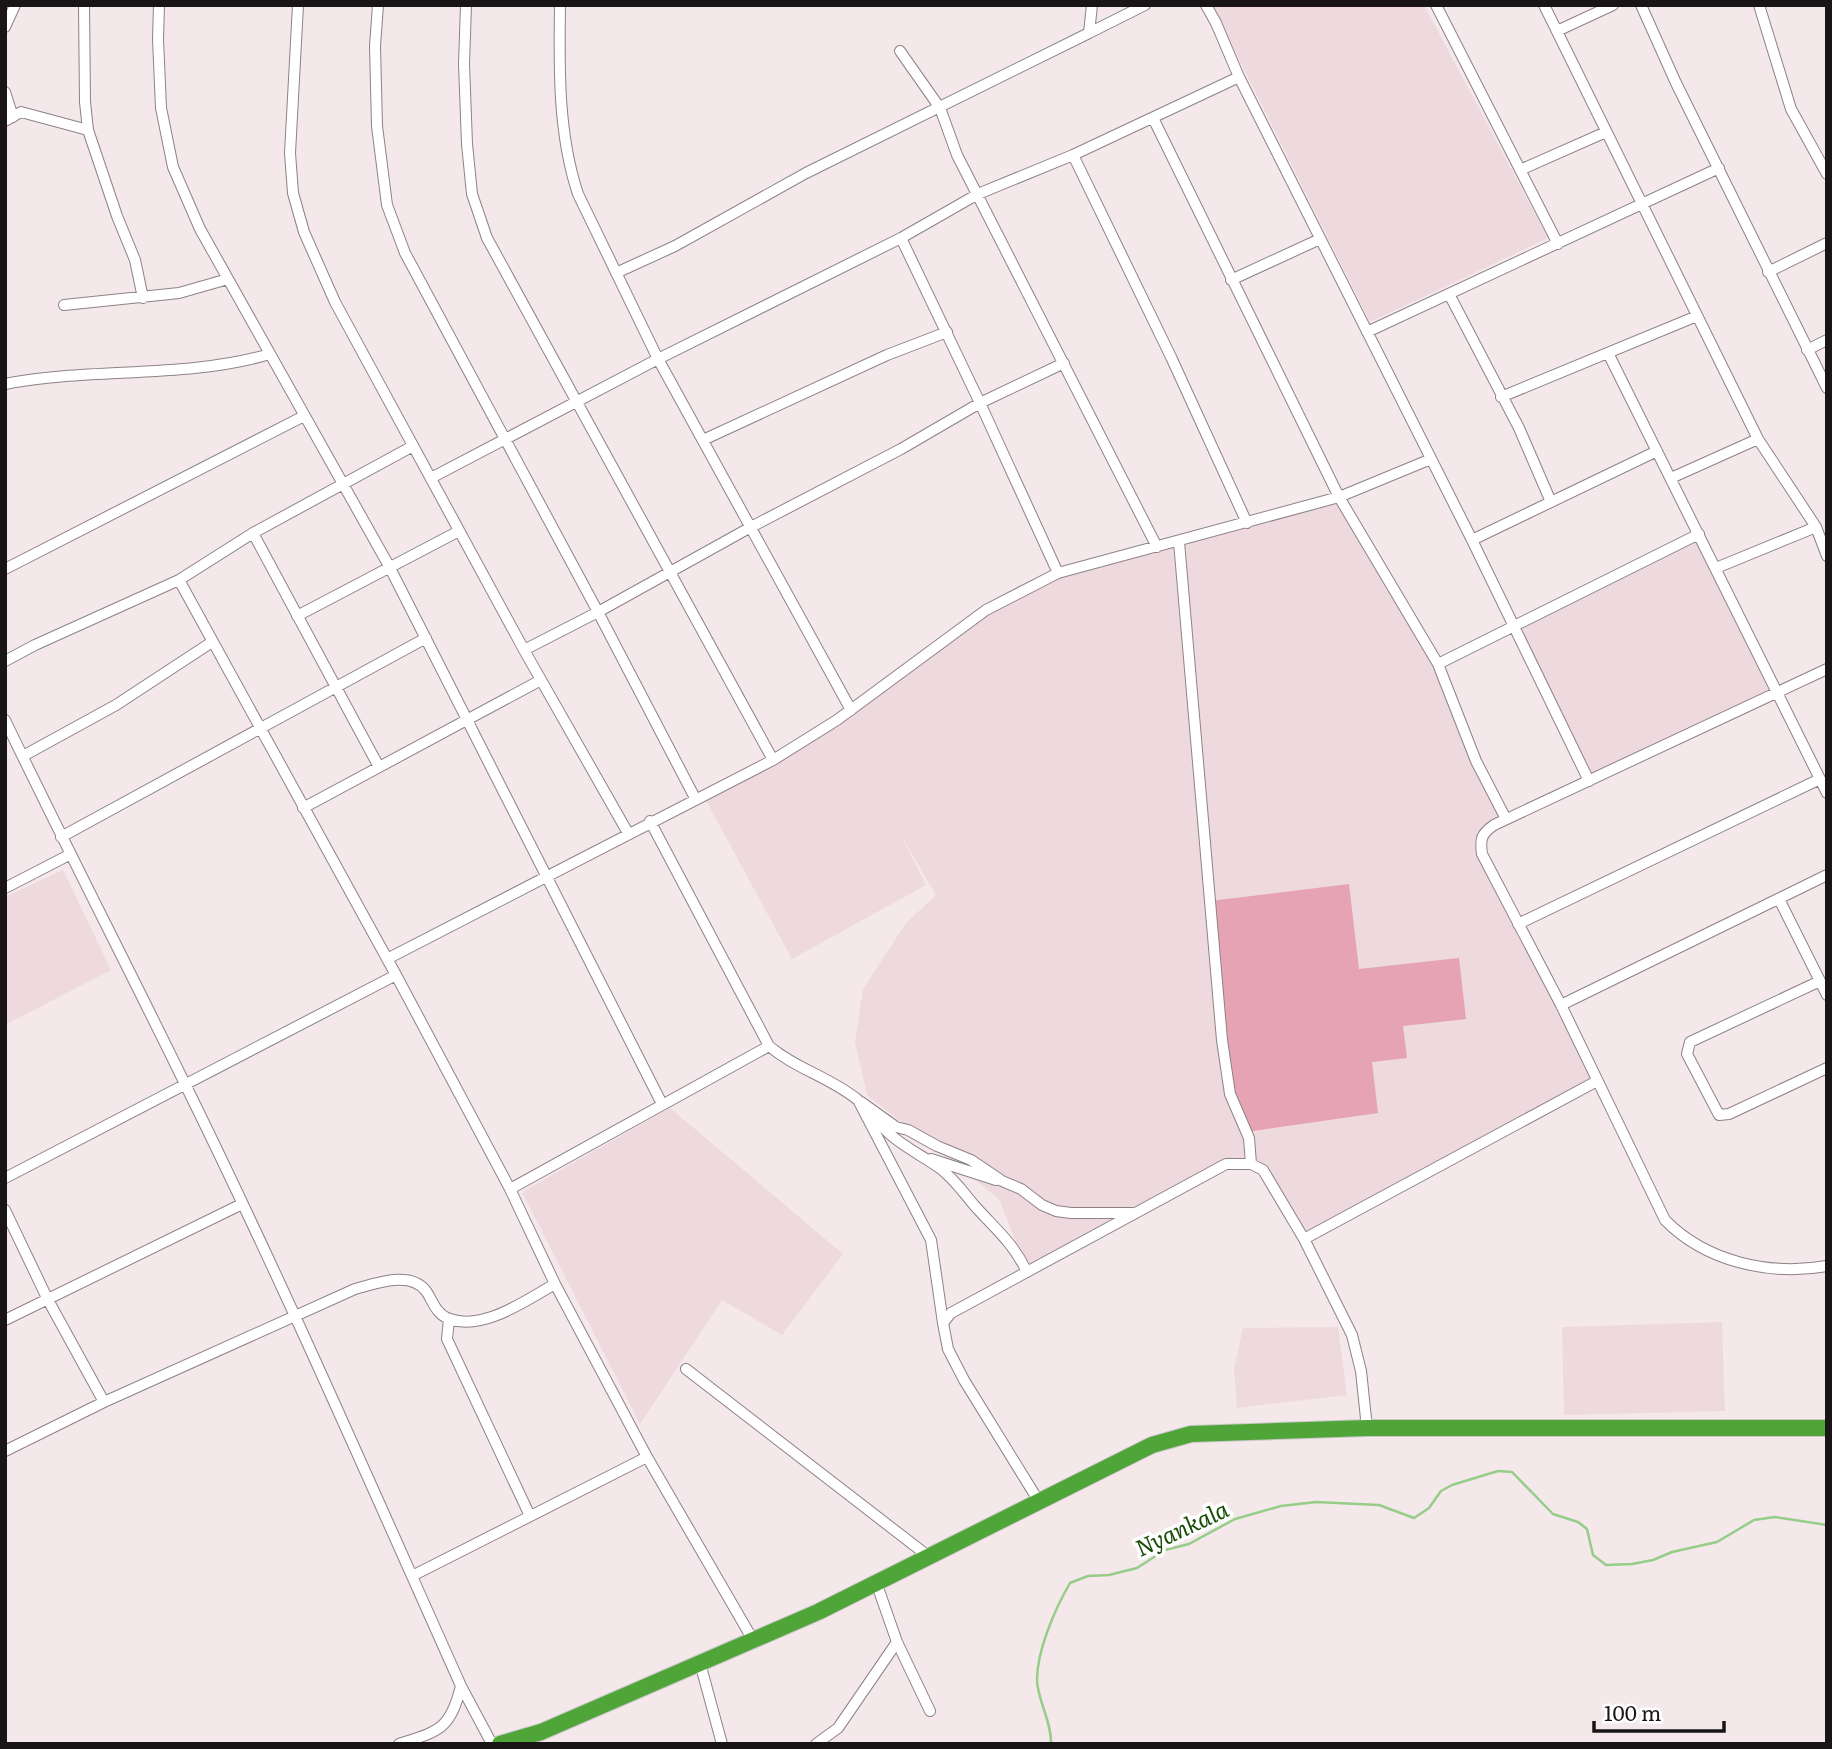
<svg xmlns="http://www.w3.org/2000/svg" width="1832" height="1749" viewBox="0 0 1832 1749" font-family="Literata,serif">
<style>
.built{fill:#eed9de}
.green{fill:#e5a3b4}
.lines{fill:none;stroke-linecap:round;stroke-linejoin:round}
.stream{stroke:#96cd88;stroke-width:2.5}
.minor-casing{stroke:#8d8285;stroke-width:12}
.highway-casing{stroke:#c8c7c7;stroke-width:18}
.minor{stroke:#fff;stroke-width:10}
.highway{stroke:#50a538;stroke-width:16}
.labels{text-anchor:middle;stroke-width:7;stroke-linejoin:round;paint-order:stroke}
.water-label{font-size:23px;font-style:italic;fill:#174c05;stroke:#fff}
</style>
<rect width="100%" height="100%" fill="#f4e8eb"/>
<path class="built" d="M1212 5H1424L1548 238 1370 322Z
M1339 497 1438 664 1507 820 1481 841 1597 1081 1305 1239 1264 1171 1227 1164 1028 1272 999 1199 867 1095 855 1042 863 989 906 923 936 895 899 832 926 885 792 959 703 795 772 760 987 611 1059 574Z
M1699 536 1774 691 1589 779 1516 630Z
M63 870 111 970 5 1025V897Z
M670 1108 843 1254 782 1335 722 1300 640 1424 522 1192Z
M1722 1322 1725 1411 1564 1415 1562 1327Z
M1338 1327 1347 1395 1237 1408 1234 1369 1243 1328Z"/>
<path class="green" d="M1349 884 1359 969 1459 958 1466 1019 1403 1026 1407 1058 1372 1062 1378 1113 1246 1132 1232 1098 1210 901Z"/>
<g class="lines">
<path class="stream" d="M1051 1744C1052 1722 1037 1699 1037 1680 1037 1650 1055 1609 1070 1583L1088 1576 1109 1575 1137 1568 1165 1550 1189 1544 1235 1519 1281 1506 1316 1502 1379 1505 1414 1518 1429 1508 1441 1491 1452 1485 1498 1471 1512 1472 1553 1514 1578 1522 1587 1529 1593 1555 1606 1565 1632 1564 1653 1560 1672 1552 1717 1542 1754 1520 1775 1517 1827 1525"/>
<g class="minor-casing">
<path id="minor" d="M84 5 85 102 88 130 117 216 135 260 143 298
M159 5 158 39 161 108 173 167 200 229 389 566 662 1104
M298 5 290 153 293 193 304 232 335 302 524 650 628 833
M378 5 375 46 377 126 387 205 405 253 598 612 695 798
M466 5 464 64 467 144 472 194 487 238 773 760
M560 5C559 68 558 134 578 194L658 359 851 710
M1206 5 1216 23 1239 77 1472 540 1589 781
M1436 5 1558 244
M1544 5 1758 439 1816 527 1827 556
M1641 5 1676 83 1827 388
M1759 5 1791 109 1827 174
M5 27 15 5
M1557 31 1613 5
M1089 33 1145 5
M900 51 940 108 957 155 1157 547
M5 92 13 117
M1153 118 1339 497 1438 664 1476 761 1506 819
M5 121 21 112 88 130
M1073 155 1171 357 1247 523
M1520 170 1606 132
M901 238 980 403 1058 573
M1768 272 1827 243
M616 273 675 246 806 173 1089 33 1092 5
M1231 280 1320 239
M1449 294 1519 428 1551 502
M64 305 179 293 228 279
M1367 332 1719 168
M1807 350 1827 340
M1608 353 1827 793
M5 384C93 367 184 379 270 354
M1501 397 1697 316
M703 440 887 355 947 332
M431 478 658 359 901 238 978 194 1073 155 1239 77
M1671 478 1758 439
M253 533 379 767
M1472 540 1657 451
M1179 542 1222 1040 1230 1094 1249 1138 1251 1164
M1716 568 1816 527
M5 569 304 416
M179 580 396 975 510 1189 555 1284 647 1457 753 1640
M297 616 459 531
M524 650 598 612 751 527 901 449 980 403 1064 363
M5 661 35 645 179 580 253 533 413 446
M1438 664 1699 534
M1827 669 1494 825C1481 834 1480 839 1482 854L1561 1005 1665 1220C1706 1262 1770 1276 1827 1266
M5 720C64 843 126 963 186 1086 283 1283 371 1485 461 1686L492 1744
M23 756 116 705 212 642
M303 808 541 680
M650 821 769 1046C796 1069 830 1077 858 1100L931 1240 943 1323
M61 837 426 638
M5 888 69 855
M1779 899 1827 995
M1518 924 1820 779
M387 959 773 760 837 720 986 610 1058 573 1339 497 1431 459
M1820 981 1690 1042 1687 1054 1719 1115 1729 1114 1827 1068
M1561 1005 1827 875
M861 1102 896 1127 908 1130 937 1146 971 1160 1002 1181 1021 1189 1042 1205 1056 1211 1071 1213H1132
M874 1116C890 1141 919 1153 941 1169 954 1179 964 1193 974 1205 996 1230 1012 1241 1027 1272
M931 1159 996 1180
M5 1178 396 975
M510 1189 769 1046
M5 1210 48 1300 104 1402
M1304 1239 1597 1081
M449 1319 447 1339 530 1516
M5 1320 242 1204
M686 1369 928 1556
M5 1451 104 1402 355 1289C375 1284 410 1270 426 1291 433 1301 436 1315 450 1319 484 1331 526 1300 555 1284
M1038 1500 964 1380 948 1349 943 1323 951 1313 1226 1164H1251L1263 1170 1304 1239 1352 1335 1361 1371 1367 1428
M412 1576 647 1457
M876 1582 897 1642 930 1711
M700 1663 722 1744
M399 1744C439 1731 450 1730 461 1686
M816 1744 838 1728 897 1642"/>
</g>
<g class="highway-casing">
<path id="highway" d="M500 1744 541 1732 818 1612 1152 1445 1191 1434 1367 1428H1827"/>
</g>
<use href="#minor" class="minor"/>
<use href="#highway" class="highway"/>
</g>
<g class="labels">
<g class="water-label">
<text transform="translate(1182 1529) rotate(-25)" y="8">Nyankala</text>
</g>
</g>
<rect width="1832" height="1749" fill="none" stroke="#191516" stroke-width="14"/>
<path d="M1594 1721v10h130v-10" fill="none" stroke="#191516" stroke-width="3.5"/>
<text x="1604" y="1721" font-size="21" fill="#191516" stroke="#ffffff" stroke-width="5" paint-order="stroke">100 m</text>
</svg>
